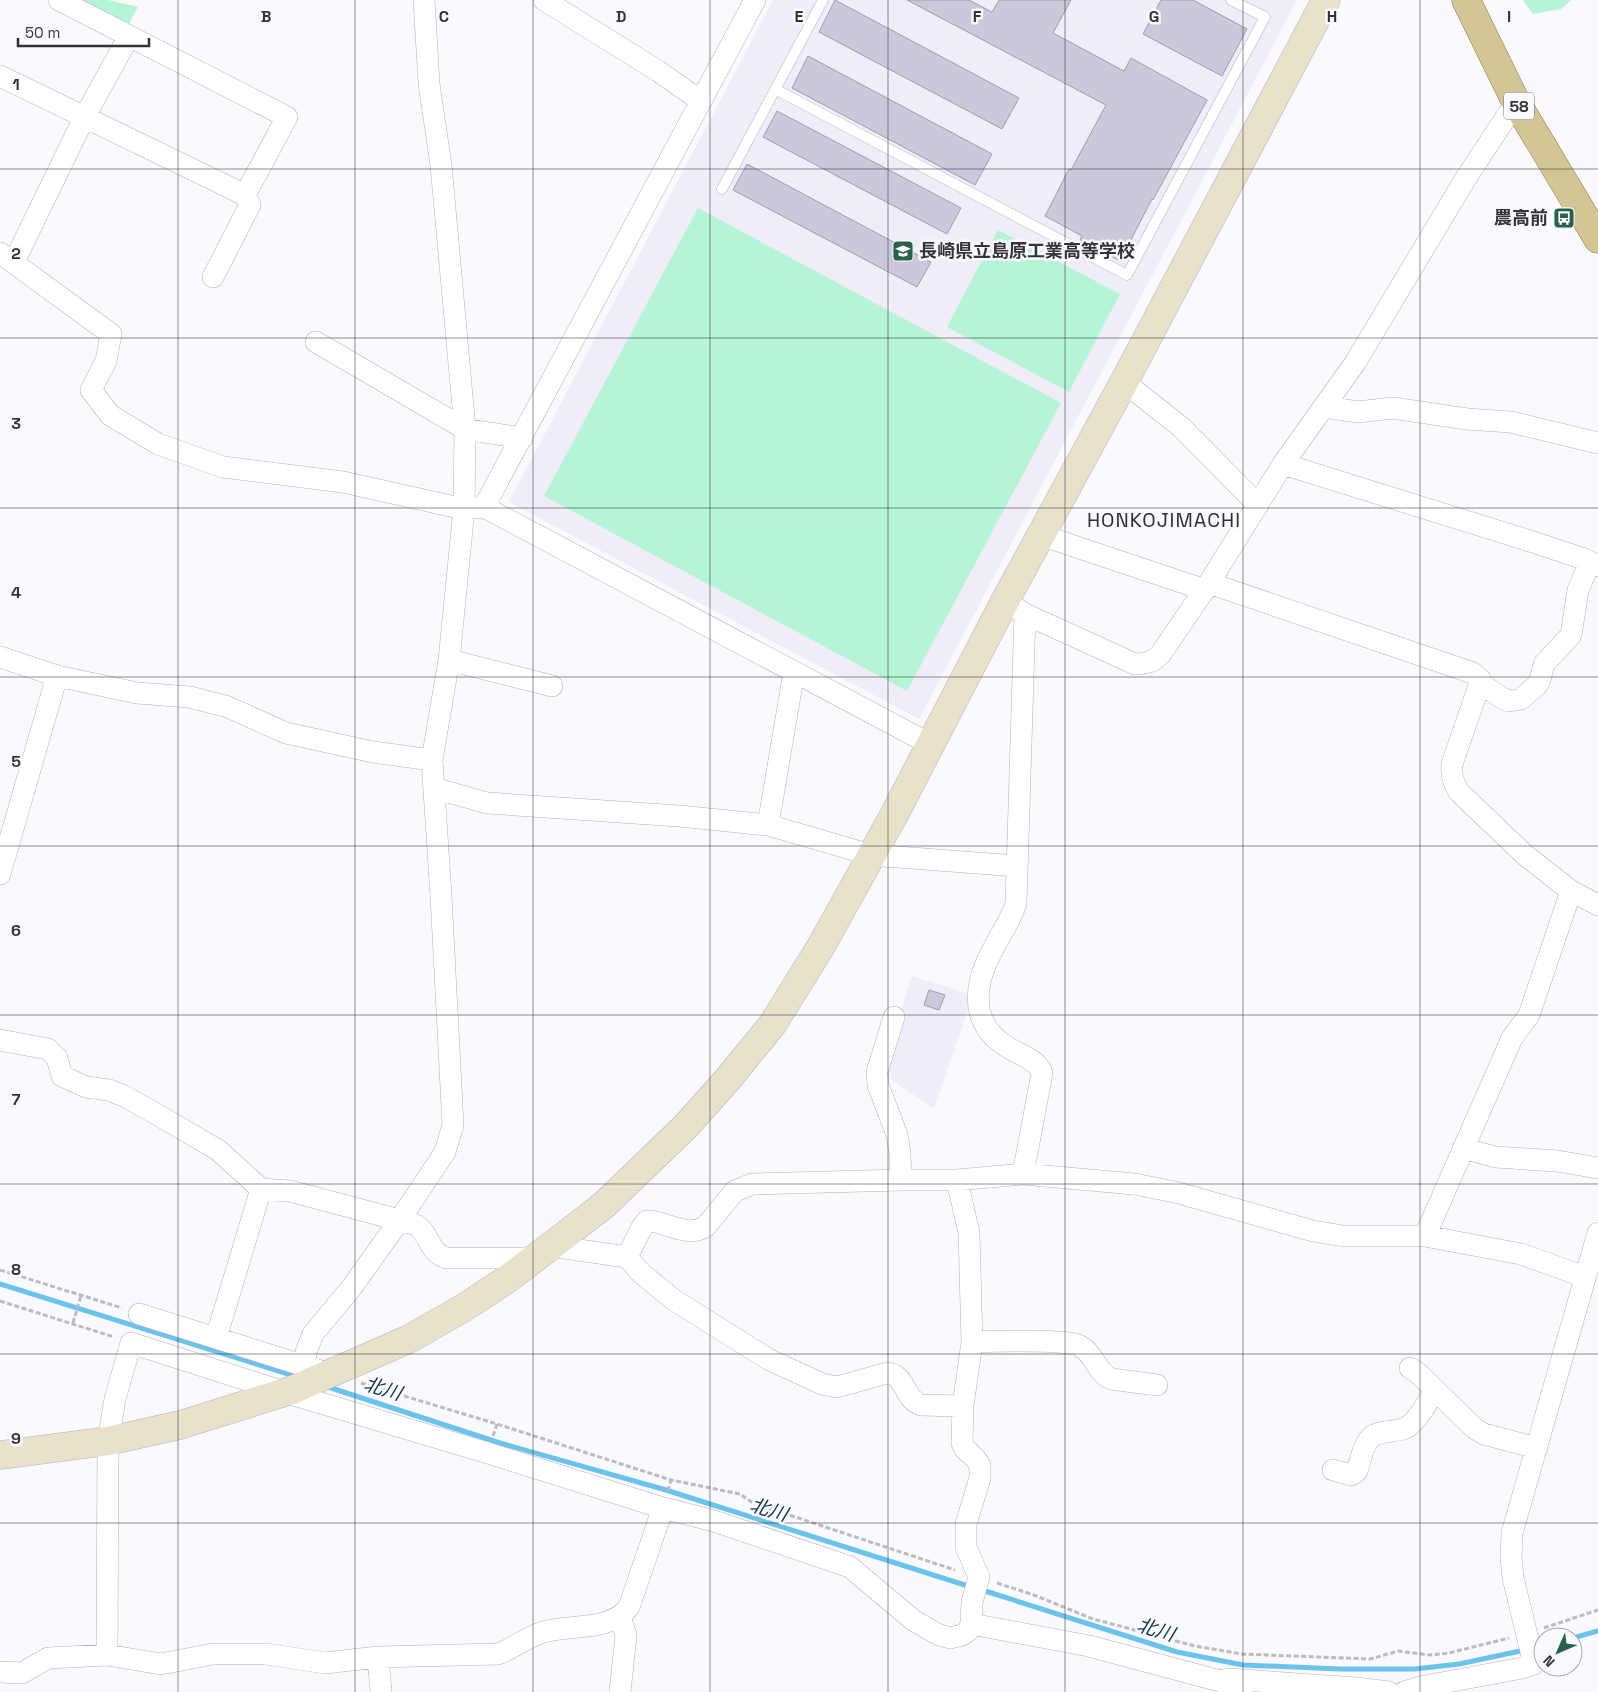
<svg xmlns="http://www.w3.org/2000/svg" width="1598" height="1692" viewBox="0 0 1598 1692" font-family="'Space Grotesk','Noto Sans JP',sans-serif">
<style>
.built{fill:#f0edf8}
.green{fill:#b5f4d4}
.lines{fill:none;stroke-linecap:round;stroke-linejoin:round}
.stream{stroke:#6bc3ed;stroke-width:5}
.building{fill:#ccc7db;stroke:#a09bae}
.lane-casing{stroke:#b4afc2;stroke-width:11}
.street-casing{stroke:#b4afc2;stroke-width:22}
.secondary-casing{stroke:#b4afc2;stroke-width:29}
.primary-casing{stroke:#887948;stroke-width:29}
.path{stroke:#bcbbc0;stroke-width:3;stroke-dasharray:5 2.5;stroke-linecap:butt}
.lane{stroke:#fff;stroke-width:10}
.street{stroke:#fff;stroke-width:21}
.secondary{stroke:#e9e2ca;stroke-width:28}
.primary{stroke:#d3c596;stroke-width:28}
.grid{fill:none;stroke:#34333a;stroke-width:1;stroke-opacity:0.55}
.labels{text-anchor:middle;stroke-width:5;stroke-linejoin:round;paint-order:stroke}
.shield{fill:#faf9fd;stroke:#6f6e74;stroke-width:1}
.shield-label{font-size:16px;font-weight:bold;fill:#34333a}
.poi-label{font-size:18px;font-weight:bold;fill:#34333a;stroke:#faf9fd;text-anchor:end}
.water-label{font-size:19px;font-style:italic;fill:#0e3748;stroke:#faf9fd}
.quarter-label{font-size:20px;letter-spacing:1px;fill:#2e2a39;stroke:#faf9fd}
.grid-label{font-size:16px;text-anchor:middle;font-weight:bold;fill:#34333a;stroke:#faf9fd;stroke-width:5;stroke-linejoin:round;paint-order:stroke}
</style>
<rect width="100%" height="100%" fill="#faf9fd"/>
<path class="built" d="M773 0H1297L919 719 509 502Z
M912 976 973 995 934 1109 882 1073Z"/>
<path class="green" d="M77 0H108L138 7 126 29Z
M1523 0H1571L1561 9 1533 14Z
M698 208 1061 403 907 691 544 496Z
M998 230 1120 294 1069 392 947 327Z"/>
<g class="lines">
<path class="stream" d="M0 1284 298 1377
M325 1386 500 1443 666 1490 971 1587
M982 1590 1177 1652 1243 1665 1340 1669H1415L1459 1664 1525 1650
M1573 1638 1598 1631"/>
</g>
<path class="building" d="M835 0 1019 98 1002 129 819 32Z
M907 0H969L992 12 999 0H1071L1053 33 1124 71 1131 58 1207 100 1153 200 1152 199 1120 261 1080 240 1082 236 1045 216 1069 169 1071 170 1106 105Z
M1161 0H1193L1247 29 1222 76 1143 34Z
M808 56 992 154 975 185 792 88Z
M777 111 961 208 947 234 763 137Z
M747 164 931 262 917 287 733 190Z
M929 990 945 995 939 1010 924 1005Z"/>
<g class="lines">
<g class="lane-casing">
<path id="lane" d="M775 89 1127 275 1265 17 1231 0
M722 189 823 0"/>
</g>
<g class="street-casing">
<path id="street" d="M59 0 287 117 245 195
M544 0 658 71 701 101
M0 76 245 195 250 205 213 277
M0 253 111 334 106 361 91 390 110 415 158 444 223 467 343 482 464 509 484 507 930 744
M14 262 84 118 129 36
M316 342 465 429 522 438
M1124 382 1181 427 1258 505
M1324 407 1358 412 1393 408 1467 419 1511 422 1598 443
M1283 464 1533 542 1584 559 1598 566
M484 507 755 0
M1041 535 1205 590
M1209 583 1473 673 1480 679V683L1452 764C1451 775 1453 782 1459 792L1525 855 1571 891 1598 905
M1005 601 1025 614 1135 664C1146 664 1152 662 1160 655L1209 583 1283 464 1355 363 1466 178 1516 102
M0 657 57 676 137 693 190 697 228 707 286 733 373 752 432 760
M449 660 552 686
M1480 683 1502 698 1509 701 1521 699 1537 685 1540 680 1544 664 1571 635 1578 590 1590 562
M434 788 487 803 679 816 768 825 871 855 1017 866
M768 825 794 672
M0 874 57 676
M894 1017 877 1072 878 1085 897 1135 900 1153 901 1180
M0 1040 48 1049 57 1058 62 1076 86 1087 109 1090 124 1096 151 1111 218 1150 261 1189 290 1191 414 1224C430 1232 427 1251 446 1258H535
M1463 1148 1495 1157 1557 1161 1598 1168
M1023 1174 1042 1073C1038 1060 1020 1055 1009 1048 977 1030 972 999 985 966 994 944 1008 926 1016 904L1025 614
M1425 1236 1512 1038 1529 1015 1571 891
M551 1246 627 1257 641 1273 674 1300 768 1359 822 1384 837 1387 887 1373C906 1374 903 1399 921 1405L963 1406
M627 1257 642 1227 647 1221C667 1221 688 1239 706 1226L735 1191 752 1184 901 1180H957L1023 1174 1134 1184 1175 1192 1313 1231 1343 1236H1425L1521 1254 1585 1277
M139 1314 318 1370
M216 1338 261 1189
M972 1342C1000 1341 1029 1340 1057 1342 1065 1343 1074 1342 1080 1346 1095 1354 1096 1372 1111 1379L1157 1385
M305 1365 306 1352 313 1334 352 1287 399 1221 445 1152 453 1125 441 896 432 760 449 660 464 509 465 429 441 165 429 84 424 0
M1410 1368 1418 1373 1474 1428 1484 1434 1537 1448
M1333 1470 1351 1475 1357 1471C1360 1462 1362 1449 1368 1441 1376 1427 1399 1435 1410 1425 1421 1416 1428 1401 1435 1390
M620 1617 626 1635 620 1692
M971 1624 1089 1646 1220 1681 1242 1692
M107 1655 108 1441 115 1399 131 1343 284 1392 488 1453 663 1508 714 1521 850 1567 913 1620 937 1634 950 1638 962 1635 968 1631 971 1624 972 1602 979 1577 966 1547V1524L980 1478V1465L975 1458 965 1449 962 1443 963 1406 972 1342 969 1233 957 1180
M378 1657 381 1692
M0 1672 22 1673 48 1658 107 1655 161 1664 213 1654H266L325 1663 378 1657 498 1654C514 1648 527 1637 543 1632 571 1624 610 1632 629 1607L663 1508
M1223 1680 1229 1679 1356 1688 1389 1692
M1404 1692 1420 1687 1522 1668 1534 1664 1513 1578 1511 1557 1512 1533 1598 1233"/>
</g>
<g class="secondary-casing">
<path id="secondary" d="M0 1455 108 1441 180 1425 292 1390 409 1339 465 1307 506 1280 551 1246 604 1205 686 1126 728 1079 772 1025 820 948 894 815 1005 601 1124 382 1326 0"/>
</g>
<g class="primary-casing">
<path id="primary" d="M1466 0 1516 102 1598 239"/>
</g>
<path class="path" d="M0 1270 122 1308
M0 1301 114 1337
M73 1323 81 1295
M361 1383 497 1424 671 1480 740 1494 753 1503 955 1570
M493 1436 497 1424
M668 1491 671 1480
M997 1583 1034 1595 1093 1619 1195 1646 1242 1654 1370 1659 1398 1651 1429 1655 1449 1653 1509 1638
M1544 1628 1598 1610"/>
<use href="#lane" class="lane"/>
<use href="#street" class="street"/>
<use href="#secondary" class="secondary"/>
<use href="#primary" class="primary"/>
</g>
<path class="grid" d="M178 0V1692M355 0V1692M533 0V1692M710 0V1692M888 0V1692M1065 0V1692M1243 0V1692M1420 0V1692M0 169H1598M0 338H1598M0 508H1598M0 677H1598M0 846H1598M0 1015H1598M0 1184H1598M0 1354H1598M0 1523H1598"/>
<defs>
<g id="bus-square" transform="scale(1.125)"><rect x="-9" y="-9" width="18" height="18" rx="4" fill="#29624b" stroke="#faf9fd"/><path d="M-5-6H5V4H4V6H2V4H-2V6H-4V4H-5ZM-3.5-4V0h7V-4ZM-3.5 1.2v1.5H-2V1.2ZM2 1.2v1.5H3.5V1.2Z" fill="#fff"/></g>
<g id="school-square" transform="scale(1.125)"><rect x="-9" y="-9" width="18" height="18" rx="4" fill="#29624b" stroke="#faf9fd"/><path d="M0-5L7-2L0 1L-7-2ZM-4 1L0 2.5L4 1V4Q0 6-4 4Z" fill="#fff"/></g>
</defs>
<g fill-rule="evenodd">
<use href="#bus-square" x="1564" y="218"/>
<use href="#school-square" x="903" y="251"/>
</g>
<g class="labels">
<rect class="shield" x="1504" y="92.5" width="30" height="27" rx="4"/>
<g class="shield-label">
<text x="1519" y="112">58</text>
</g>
<g class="poi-label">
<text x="1548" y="224">農高前</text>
<text x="919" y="257" text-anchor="start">長崎県立島原工業高等学校</text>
</g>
<g class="water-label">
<text transform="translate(383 1388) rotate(17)" y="7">北川</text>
<text transform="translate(769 1509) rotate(17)" y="7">北川</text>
<text transform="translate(1156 1629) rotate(17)" y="7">北川</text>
</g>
<g class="quarter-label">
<text x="1164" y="527">HONKOJIMACHI</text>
</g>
</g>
<g class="grid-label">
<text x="266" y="22">B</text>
<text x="444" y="22">C</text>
<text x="621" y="22">D</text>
<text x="799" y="22">E</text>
<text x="977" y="22">F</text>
<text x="1154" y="22">G</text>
<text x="1332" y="22">H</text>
<text x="1509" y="22">I</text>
<text x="16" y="90">1</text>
<text x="16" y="259">2</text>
<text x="16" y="429">3</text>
<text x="16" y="598">4</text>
<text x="16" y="767">5</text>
<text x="16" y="936">6</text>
<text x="16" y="1105">7</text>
<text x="16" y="1275">8</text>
<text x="16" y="1444">9</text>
</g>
<g transform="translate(1558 1652) rotate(225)"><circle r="24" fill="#faf9fd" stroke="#abaaaf"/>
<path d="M0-4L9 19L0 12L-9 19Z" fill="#29624b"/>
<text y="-8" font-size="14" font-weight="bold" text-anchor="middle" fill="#34333a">N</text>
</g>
<path d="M18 38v8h131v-8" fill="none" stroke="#34333a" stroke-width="2.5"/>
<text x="25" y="38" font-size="15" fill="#34333a" stroke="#faf9fd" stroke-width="4" paint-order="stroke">50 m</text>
</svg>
